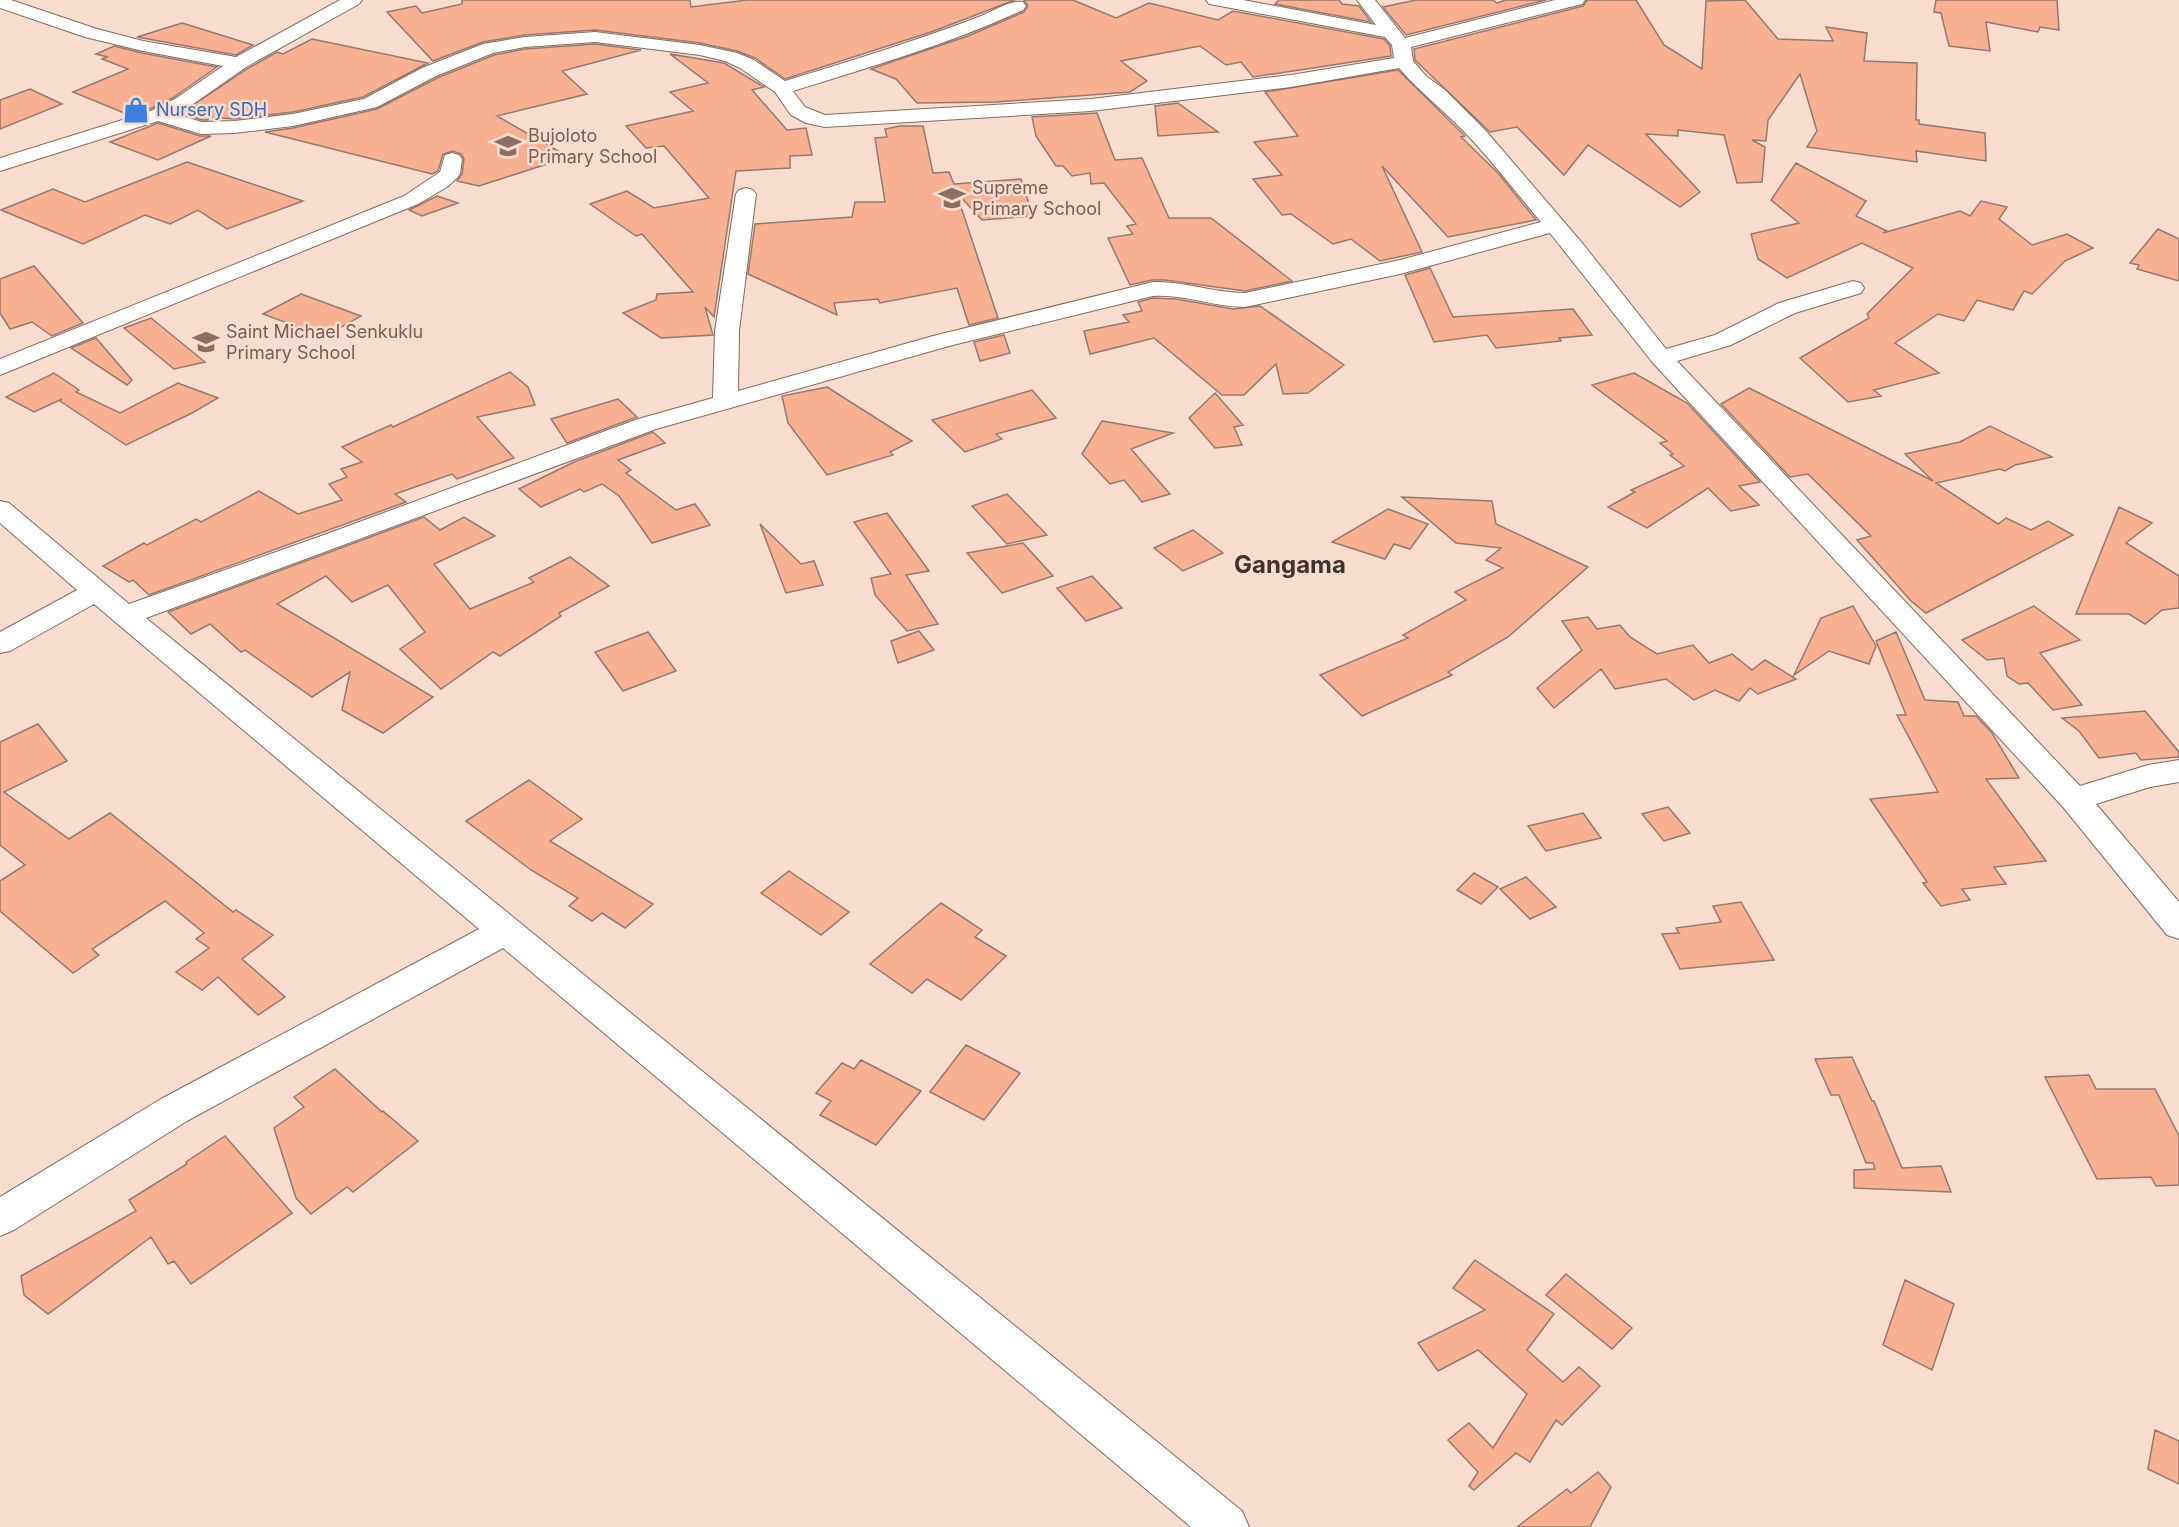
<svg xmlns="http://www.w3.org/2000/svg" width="2179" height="1527" viewBox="0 0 2179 1527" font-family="Inter,sans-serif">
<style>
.building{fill:#f9af91;stroke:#957a70;stroke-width:1.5}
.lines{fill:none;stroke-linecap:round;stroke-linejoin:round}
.street-casing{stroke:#826a5e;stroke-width:2}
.street{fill:#fff;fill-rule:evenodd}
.labels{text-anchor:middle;stroke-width:5;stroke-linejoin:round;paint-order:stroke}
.far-shop-label{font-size:18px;fill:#366cbe;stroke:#f8dcce;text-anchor:start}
.far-education-label{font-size:18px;fill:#785e54;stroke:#f8dcce;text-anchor:start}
.quarter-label{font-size:24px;font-weight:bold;fill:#3e332e;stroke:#f8dcce}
</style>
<rect width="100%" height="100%" fill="#f8dcce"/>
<path class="building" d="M462 0H690L691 7 747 0H1015L931 32 785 79 755 58 737 51 700 43 595 30 525 35 483 42 433 61 387 12 416 6 422 13 462 4Z
M1024 0H1073L1116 18 1149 3 1218 20 1233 11 1384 39 1390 46 1391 56 1253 77 1241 62 1226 65 1200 46 1121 61 1147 81 1130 92 996 102 917 103 896 79 871 69 968 36 1024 12 1028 6Z
M1279 0H1339L1342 4 1359 6 1371 22 1275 4Z
M1416 0H1493L1497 3 1506 0H1546L1406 35 1383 7Z
M1587 0H1636L1664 45 1702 69 1706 1 1745 0 1778 39 1833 41 1826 27 1867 33 1864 61 1917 63 1916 120H1919V124L1985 133 1986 161 1916 151 1917 162 1807 147 1817 131 1800 74 1768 120 1766 141 1752 140 1765 147 1762 182 1737 183 1724 135 1678 130V136L1646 134 1700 192 1680 207 1588 145 1564 175 1517 127 1490 132 1415 60 1414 49 1583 6Z
M1936 0H2057L2059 30 2040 27 2038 32 1986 22 1990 51 1949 46 1941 13 1934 12Z
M182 23 253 45 236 55 137 37Z
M312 39 428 63 363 97 293 112 234 119 209 117 208 120H202L181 113 247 69 277 52 283 54Z
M595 44 641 50 562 71 587 94 497 116 569 157 479 186 457 181 462 174 464 159 461 154 453 151 443 154 438 171 432 174 265 132 293 128 377 109 437 78 494 55 525 49Z
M114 46 142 53 217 67 174 97 150 109 129 115 73 92 128 69 102 59 107 57 96 54Z
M670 54 724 63 764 87 752 90 787 130 806 128 812 155 790 156V168L736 171 714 317 705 307 713 335 661 338 623 313 656 300 657 294 693 292 642 234 636 236 590 204 627 191 654 208 709 198 664 146 646 148 626 126 693 111 670 92 708 83Z
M1398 70 1465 136 1461 137 1498 173 1536 220 1448 237 1382 166 1422 252 1380 261 1351 239 1333 244 1291 214 1282 215 1253 179 1282 175 1254 142 1298 136 1265 92Z
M30 89 62 104 0 129V100Z
M1178 103 1218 132 1158 136 1155 106Z
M1097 113 1115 160 1142 158 1169 218H1211L1292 281 1245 291 1165 280H1152L1130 285 1108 238 1133 234 1127 226 1136 224 1104 183 1091 184 1090 173 1072 176 1063 166H1056L1036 136 1032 117Z
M158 123 200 136H211L158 160 110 142Z
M900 126H923L933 173 949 172 954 184 1021 179 1033 216 982 220 956 192 998 318 969 325 957 288 880 303 878 299 834 303 837 315 748 274 755 224 852 217 855 202H885L875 138 887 137 885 129Z
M187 162 303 201 227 229 198 210 170 224 145 215 83 244 1 210 53 189 85 202Z
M1796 163 1866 201 1856 216 1887 231 1883 233 1960 211 1970 216 1981 201 2007 207 1999 219 2032 245 2067 234 2093 248 2065 261 2032 294 2024 291 2013 310 1977 300 1964 321 1938 314 1895 343 1939 373 1874 390 1881 396 1848 402 1800 358 1869 318 1867 314 1913 268 1862 243 1787 278 1758 259 1751 234 1799 223 1771 200Z
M437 196 458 203 422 216 409 210Z
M2158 229 2179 239V281L2137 269 2139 265 2130 263Z
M34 266 83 323 52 336 32 322 10 329 0 313V279Z
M1430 268 1453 317 1573 309 1592 335 1559 338 1561 341 1496 348 1487 335 1434 342 1405 275Z
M301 294 361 316 324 337 263 314Z
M1153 298 1176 299 1233 309 1260 306 1344 365 1308 393 1283 394 1276 364 1244 395H1222L1154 338 1090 354 1084 331 1129 322 1123 315 1142 311 1138 302Z
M151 318 205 362 174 369 124 328Z
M1004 335 1010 353 980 361 974 342Z
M96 338 132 380 127 385 71 348Z
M510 372 528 387 535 405 477 417 514 458 457 479 452 474 395 494 406 502 149 595 133 580 129 582 103 566 144 543 147 545 196 519 201 522 259 491 298 514 342 500 329 484 347 477 341 469 362 462 342 447 391 425 393 427Z
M54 373 79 390 76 392 120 413 178 383 218 398 192 413 126 445 60 401 62 399 34 412 6 397Z
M1634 373 1687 403 1760 482 1739 486 1759 505 1731 511 1708 488 1647 528 1608 507 1635 492 1631 490 1684 466 1670 455 1673 454 1660 443 1667 441 1592 385Z
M827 387 912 441 890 452 893 455 827 475 788 423 782 396Z
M1749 388 1933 481 1905 454 1960 442 1990 426 2052 457 2015 465 2005 471 2000 469 1936 483 1998 524 2006 518 2031 530 2048 521 2073 535 1926 613 1911 601 1857 540 1871 536 1808 474 1790 477 1721 404Z
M1032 390 1056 418 996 434 1002 439 965 452 932 420Z
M1215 393 1243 425 1234 427 1242 445 1215 448 1189 418Z
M618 399 637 417 567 443 551 419Z
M1102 421 1173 433 1131 449 1170 494 1142 502 1124 480 1110 484 1082 454Z
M653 432 665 443 618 460 631 470 626 473 676 510 695 504 710 525 652 543 619 496 602 484 584 492 580 489 541 507 519 489 574 462Z
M1007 494 1047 535 1007 544 972 506Z
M1402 497 1492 501 1496 524 1588 567 1508 637 1448 672 1452 675 1362 716 1320 675 1408 638 1403 635 1466 600 1455 592 1503 568 1486 560 1501 548 1456 543Z
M2119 507 2152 523 2126 543 2179 576V608L2162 610 2145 624 2129 614H2076Z
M1388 509 1428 524 1410 549 1394 544 1385 559 1332 542Z
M887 513 929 571 906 575 938 624 907 631 875 595 871 578 891 574 854 522Z
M424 517 440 530 464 517 495 536 434 564 470 609 534 582 529 578 570 557 609 586 559 613 561 616 500 656 493 652 441 689 400 649 425 632 388 585 352 602 326 576 277 604 433 697 383 733 342 710 350 672 312 697 245 650 241 652 210 624 191 634 168 612Z
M760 524 801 564 814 561 823 585 786 593Z
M1193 530 1223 553 1183 571 1154 548Z
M1023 543 1053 576 1002 593 967 553Z
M1092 576 1122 608 1086 621 1057 588Z
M1853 606 1876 646 1869 664 1829 651 1794 675 1821 618Z
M2034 606 2080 640 2040 653 2082 705 2053 710 2028 683 2019 684 2007 676 2004 658 1987 660 1962 640Z
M1588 617 1597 629 1620 625 1630 637 1657 654 1693 645 1709 663 1732 654 1752 670 1765 660 1796 679 1758 694 1750 688 1739 701 1715 690 1694 700 1666 679 1615 689 1601 669 1554 708 1537 688 1582 650 1562 621Z
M919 631 934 650 898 663 891 641Z
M648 632 676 671 623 691 595 652Z
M1896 632 1925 700 1958 702 1964 716H1976L1992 733 2019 778 1986 779 2046 861 1994 867 2006 884 1962 889 1970 900 1941 906 1923 883 1927 882 1870 799 1938 792 1897 715H1906L1876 641Z
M2145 711 2179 752V757L2141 760 2136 753 2099 758 2079 731 2062 718Z
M38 724 67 761 4 792 69 839 110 813 233 912 236 910 273 935 242 959 285 997 258 1015 218 977 202 990 176 972 209 948 196 939 204 933 165 901 92 949 99 955 73 973 0 911V881L25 865 0 845V742Z
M529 780 582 819 550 841 653 904 625 928 602 913 592 921 569 906 578 898 531 870 466 821Z
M1668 807 1690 833 1664 841 1642 814Z
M1583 813 1601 838 1546 851 1528 826Z
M789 871 849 912 821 935 761 893Z
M1474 873 1498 887 1481 904 1457 890Z
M1526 877 1556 907 1530 919 1500 889Z
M1741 902 1774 960 1680 969 1662 934 1679 933 1676 928 1721 922 1713 906Z
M941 903 982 930 975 937 1006 956 961 1000 927 979 912 993 870 964Z
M966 1045 1020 1073 984 1120 930 1092Z
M1852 1057 1872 1101H1874L1902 1168 1941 1166 1951 1192 1854 1188V1170L1875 1169 1873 1163H1866L1839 1095H1831L1815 1059Z
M861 1060 921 1091 876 1145 820 1115 831 1101 816 1093 842 1063 854 1069Z
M335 1069 382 1112 383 1111 418 1141 353 1192 347 1187 311 1214 296 1198 274 1128 304 1107 294 1097Z
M2089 1075 2096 1089H2155L2179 1136V1185L2156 1186 2151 1177 2097 1179 2045 1077Z
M225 1136 292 1213 191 1284 174 1261 168 1264 151 1237 48 1314 24 1295 21 1276 136 1211 129 1200 187 1164 186 1162Z
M1475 1260 1554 1314 1527 1350 1563 1382 1579 1367 1600 1386 1562 1425 1556 1420 1530 1462 1516 1453 1474 1490 1469 1486 1478 1472 1448 1440 1469 1423 1493 1448 1527 1394 1478 1350 1438 1371 1418 1343 1485 1310 1453 1288Z
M1566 1274 1632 1328 1612 1349 1546 1295Z
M1905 1280 1954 1304 1932 1370 1883 1345Z
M2155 1430 2179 1441V1484L2148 1469Z
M1598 1472 1611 1487 1590 1527H1517L1567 1489 1571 1493Z"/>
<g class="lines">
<g class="street-casing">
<path id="street" d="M0 0H11L97 29 143 41 236 57 340 0H362L359 4 246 67 189 107 175 114 202 122 234 121 293 114 364 99 422 68 483 44 525 37 595 32 700 45 737 53 754 60 785 81C850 61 916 41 981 16 994 11 1009 0 1023 2L1026 6 1023 10C950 44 871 67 793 91L805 107 825 115 1091 99 1291 75 1394 58 1392 45 1385 37 1215 5 1209 4 1206 0H1243L1376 25 1357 0H1375L1405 38 1555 0H1585L1582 4 1411 47 1413 61 1426 76 1445 90 1486 131 1583 244 1666 349 1715 335 1779 303 1853 281 1861 283 1864 288 1861 293 1795 313 1731 345 1677 361 2080 786 2148 765 2179 760V782L2150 787 2096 804 2179 902V939L2167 935 2063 807 1653 363 1550 233 1400 274 1245 307C1214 307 1184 294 1153 296L949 346 656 429 146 618 1242 1511 1249 1527H1191L503 948 187 1121 14 1230 0 1236V1197L161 1099 479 929 94 604 10 651 0 653V632L77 590 0 523V501L9 503 129 604 324 535 638 419 713 398 715 331 736 194 739 190 746 188 753 190 756 194 739 331 738 391 933 336 1153 282C1184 281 1214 293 1245 293L1400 260 1541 222C1518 195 1496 166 1472 140 1449 114 1421 94 1399 68L1291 87 1091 111 825 127 806 123 791 115 775 92 740 68 725 61 700 55 595 42 525 47 493 53 436 76 377 107 293 126 234 133 201 134 158 121 0 171V158L151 111 175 99 223 66 143 51 85 37 0 8Z
M452 153 459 155 462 159 460 174 457 178 447 187 418 204 0 375V359L404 196 440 172 445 155Z"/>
</g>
<use href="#street" class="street"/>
</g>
<defs>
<g id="shop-bare" transform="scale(2.07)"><path d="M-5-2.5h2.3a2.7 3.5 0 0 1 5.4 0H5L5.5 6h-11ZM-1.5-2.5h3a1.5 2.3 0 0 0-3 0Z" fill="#3f7fe0" stroke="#f8dcce" stroke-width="2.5" paint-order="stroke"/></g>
<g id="school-bare" transform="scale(2.07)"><path d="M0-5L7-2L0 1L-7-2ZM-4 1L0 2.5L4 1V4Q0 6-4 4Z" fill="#8d6e63" stroke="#f8dcce" stroke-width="2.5" paint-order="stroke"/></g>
</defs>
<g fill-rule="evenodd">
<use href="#shop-bare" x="136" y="110"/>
<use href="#school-bare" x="508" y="146"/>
<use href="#school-bare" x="952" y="198"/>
<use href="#school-bare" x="206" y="342"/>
</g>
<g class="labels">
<g class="far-shop-label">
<text x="156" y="116">Nursery SDH</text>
</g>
<g class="far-education-label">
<text x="528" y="142">Bujoloto<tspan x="528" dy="21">Primary School</tspan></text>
<text x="972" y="194">Supreme<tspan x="972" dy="21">Primary School</tspan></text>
<text x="226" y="338">Saint Michael Senkuklu<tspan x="226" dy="21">Primary School</tspan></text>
</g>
<g class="quarter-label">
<text x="1290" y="573">Gangama</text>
</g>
</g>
</svg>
